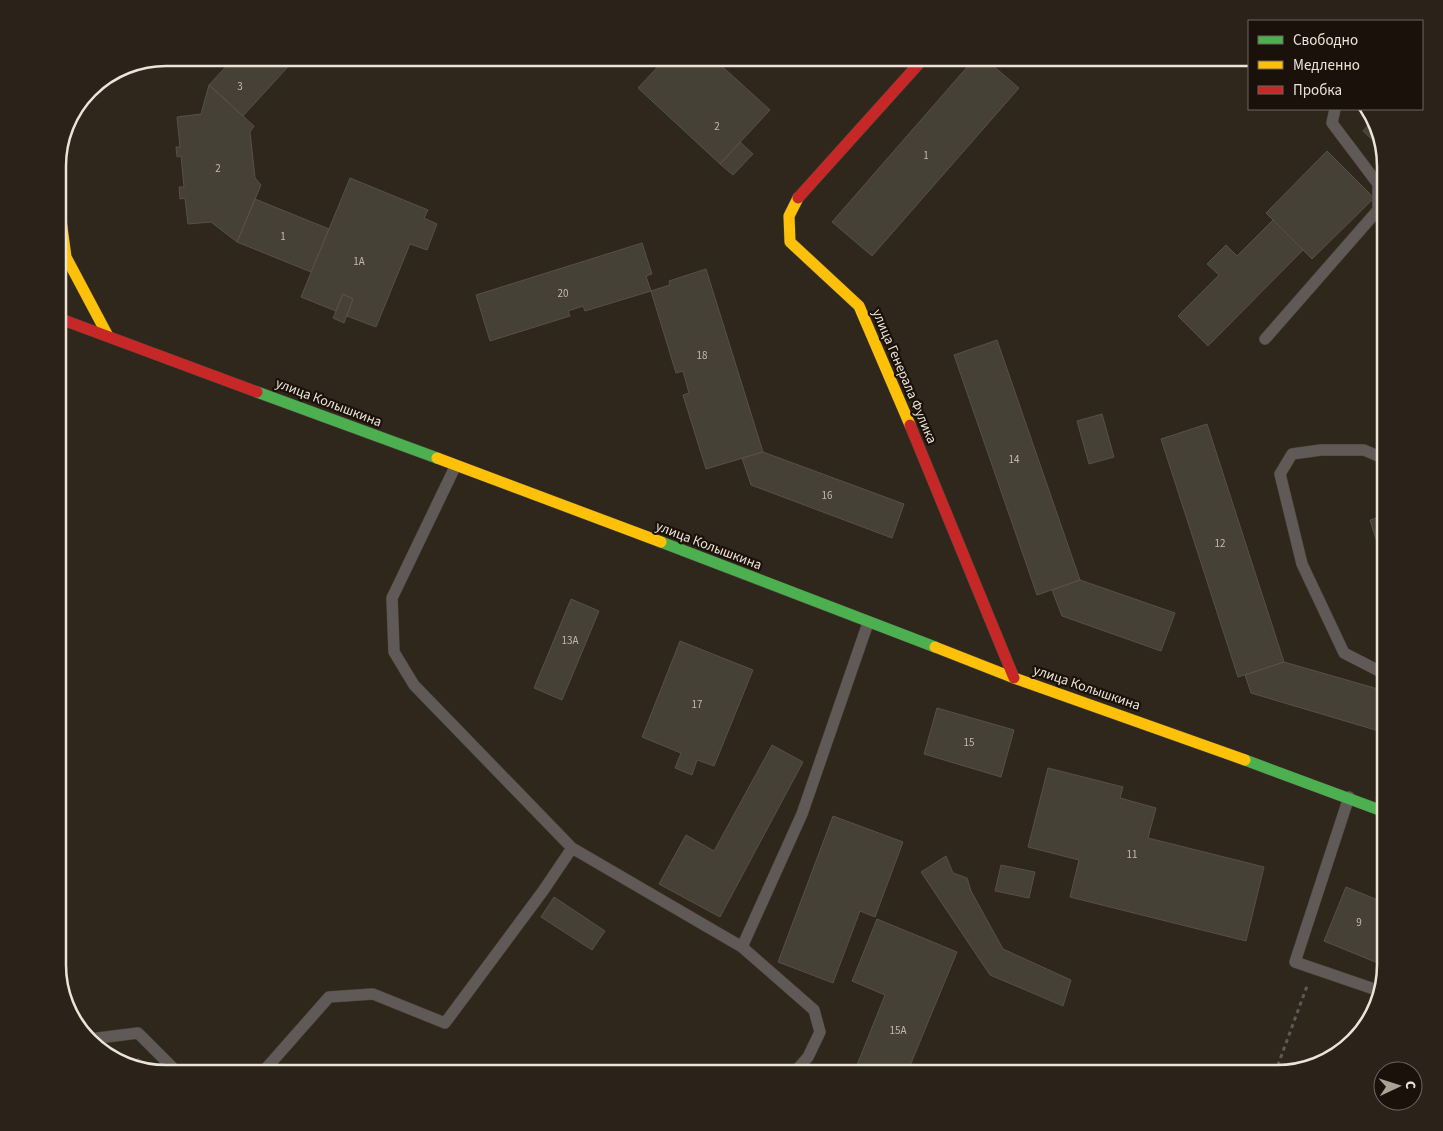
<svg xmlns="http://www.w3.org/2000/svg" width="1443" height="1131" viewBox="0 0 1443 1131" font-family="'Source Sans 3',sans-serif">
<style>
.building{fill:#464137;stroke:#565046}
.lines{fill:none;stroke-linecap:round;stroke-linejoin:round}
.lane-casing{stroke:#4d453b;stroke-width:12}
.fast-casing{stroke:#4d453b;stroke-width:12}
.slow-casing{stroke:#4d453b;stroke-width:12}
.jam-casing{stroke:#4d453b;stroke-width:12}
.path{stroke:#605a55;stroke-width:3;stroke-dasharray:4 4;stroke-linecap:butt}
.lane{stroke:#5f5a57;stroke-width:11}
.fast{stroke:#4caf50;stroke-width:11}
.slow{stroke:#ffc107;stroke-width:11}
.jam{stroke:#c62828;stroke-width:11}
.labels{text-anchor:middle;stroke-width:4.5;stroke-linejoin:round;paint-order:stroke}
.number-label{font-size:11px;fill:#c3baae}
.street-label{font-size:14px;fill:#ede3d6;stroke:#1a120a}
.rim{fill:none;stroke:#ede3d6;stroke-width:2.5}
</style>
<rect width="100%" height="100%" fill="#30271c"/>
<path class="building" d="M234 58H296L243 116 209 85Z
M666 58H713L770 110 720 164 638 88Z
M713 58H731L723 67Z
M975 58H984L1019 88 872 256 832 222Z
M209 85 254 126 250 132 255 178 261 185 237 242 211 222 188 224 185 198 180 199 179 187H184L181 156 177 157 176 147H180L177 117 201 114Z
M1374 118 1381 148 1363 131Z
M740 142 753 154 733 175 720 164Z
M1327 151 1374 198 1312 259 1266 213Z
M350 178 428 210 424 218 437 224 427 250 410 244 376 327 347 316 353 299 343 294 336 311 301 297Z
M255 199 329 229 311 272 237 242Z
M1273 220 1303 250 1208 346 1178 316 1219 275 1207 264 1226 245 1237 256Z
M642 243 652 274 646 276 651 291 585 311 583 306 568 311 570 316 490 341 476 295Z
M706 269 763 452 706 469 683 395 689 393 683 371 676 373 651 291 670 285 669 281Z
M343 294 353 299 344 323 333 318Z
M997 340 1080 580 1037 595 954 355Z
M1102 414 1114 457 1089 464 1077 421Z
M1207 424 1284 662 1238 677 1161 439Z
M763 452 904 504 892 538 751 485 742 458Z
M1385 515V567L1370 520Z
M1080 580 1175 613 1161 651 1062 616 1052 590Z
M571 599 599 611 562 700 534 688Z
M680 641 753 670 714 766 697 760 692 775 675 768 681 753 642 737Z
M1284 662 1385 691V720L1382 732 1251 693 1245 675Z
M937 708 1014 730 1001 777 924 754Z
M772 745 803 762 720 917 659 884 686 835 714 851Z
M1048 768 1123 787 1120 798 1156 808 1148 838 1264 867 1246 941 1070 897 1079 860 1028 847Z
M833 816 903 842 875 917 860 911 833 983 778 962Z
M946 856 953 873 967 878 971 891 1003 949 1071 980 1063 1006 990 975 921 872Z
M1001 865 1035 872 1029 898 995 891Z
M1346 887 1385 903V966L1324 941Z
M554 897 605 931 592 950 541 917Z
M877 919 957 952 907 1073H876L857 1065 885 995 852 981Z
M138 1058 150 1068 134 1063Z"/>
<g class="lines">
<g class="lane-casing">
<path id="lane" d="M1265 339 1378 210V184L1332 123 1335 109
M1385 459 1364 450H1321L1292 454 1280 474 1302 564 1344 653 1385 674
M1349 797 1295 962 1371 988
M572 848 742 947 814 1010 820 1032 808 1057 794 1073
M742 947 802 814 868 623
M90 1039 138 1033 178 1073
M262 1073 329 997 373 994 445 1023 543 891 572 848 414 685 394 652 392 598 455 467"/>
</g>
<g class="fast-casing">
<path id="fast" d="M257 392 437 458
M661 542 935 647
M1245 760 1385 812"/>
</g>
<g class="slow-casing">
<path id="slow" d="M58 198 66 257 108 336
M798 198 789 216 790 242 859 306 910 425
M437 458 661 542
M935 647 1014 678 1245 760"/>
</g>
<g class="jam-casing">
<path id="jam" d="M798 198 924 58
M58 318 257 392
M910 425 1014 678"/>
</g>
<path class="path" d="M1275 1073 1307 986"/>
<use href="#lane" class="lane"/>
<use href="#fast" class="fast"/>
<use href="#slow" class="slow"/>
<use href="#jam" class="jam"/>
</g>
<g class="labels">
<g class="number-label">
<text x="240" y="90">3</text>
<text x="717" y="130">2</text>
<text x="926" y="159">1</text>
<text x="218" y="172">2</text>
<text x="283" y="240">1</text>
<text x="359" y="265">1А</text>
<text x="563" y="297">20</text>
<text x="702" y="359">18</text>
<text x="1014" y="463">14</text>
<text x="827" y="499">16</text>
<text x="1220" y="547">12</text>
<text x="570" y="644">13А</text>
<text x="697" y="708">17</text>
<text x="969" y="746">15</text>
<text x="1132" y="858">11</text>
<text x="1359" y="926">9</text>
<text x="898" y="1034">15А</text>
</g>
<g class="street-label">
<text transform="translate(905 376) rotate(67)" y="5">улица Генерала Фулика</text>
<text transform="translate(329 402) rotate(21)" y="5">улица Колышкина</text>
<text transform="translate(709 545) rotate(21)" y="5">улица Колышкина</text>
<text transform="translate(1087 687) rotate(19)" y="5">улица Колышкина</text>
</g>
</g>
<path d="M0 0H1443V1131H0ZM166 66H1277A100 100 0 0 1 1377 166V965A100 100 0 0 1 1277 1065H166A100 100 0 0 1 66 965V166A100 100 0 0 1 166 66Z" fill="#2b231a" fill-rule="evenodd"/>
<path class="rim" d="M166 66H1277A100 100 0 0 1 1377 166V965A100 100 0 0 1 1277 1065H166A100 100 0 0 1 66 965V166A100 100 0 0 1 166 66Z"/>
<rect x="1248" y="20" width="175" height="90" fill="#1a120a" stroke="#6e665c"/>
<rect x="1258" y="36" width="25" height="8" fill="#4caf50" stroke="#6e665c"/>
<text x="1293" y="45" font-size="15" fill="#ede3d6">Свободно</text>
<rect x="1258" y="61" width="25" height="8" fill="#ffc107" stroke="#6e665c"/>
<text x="1293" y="70" font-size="15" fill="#ede3d6">Медленно</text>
<rect x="1258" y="86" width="25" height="8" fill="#c62828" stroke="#6e665c"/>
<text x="1293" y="95" font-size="15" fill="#ede3d6">Пробка</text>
<g transform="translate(1398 1086) rotate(86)"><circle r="24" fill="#1a120a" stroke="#6e665c"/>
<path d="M0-4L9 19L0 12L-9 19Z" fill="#aba195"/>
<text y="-8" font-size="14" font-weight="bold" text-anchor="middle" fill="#ede3d6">С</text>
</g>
</svg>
